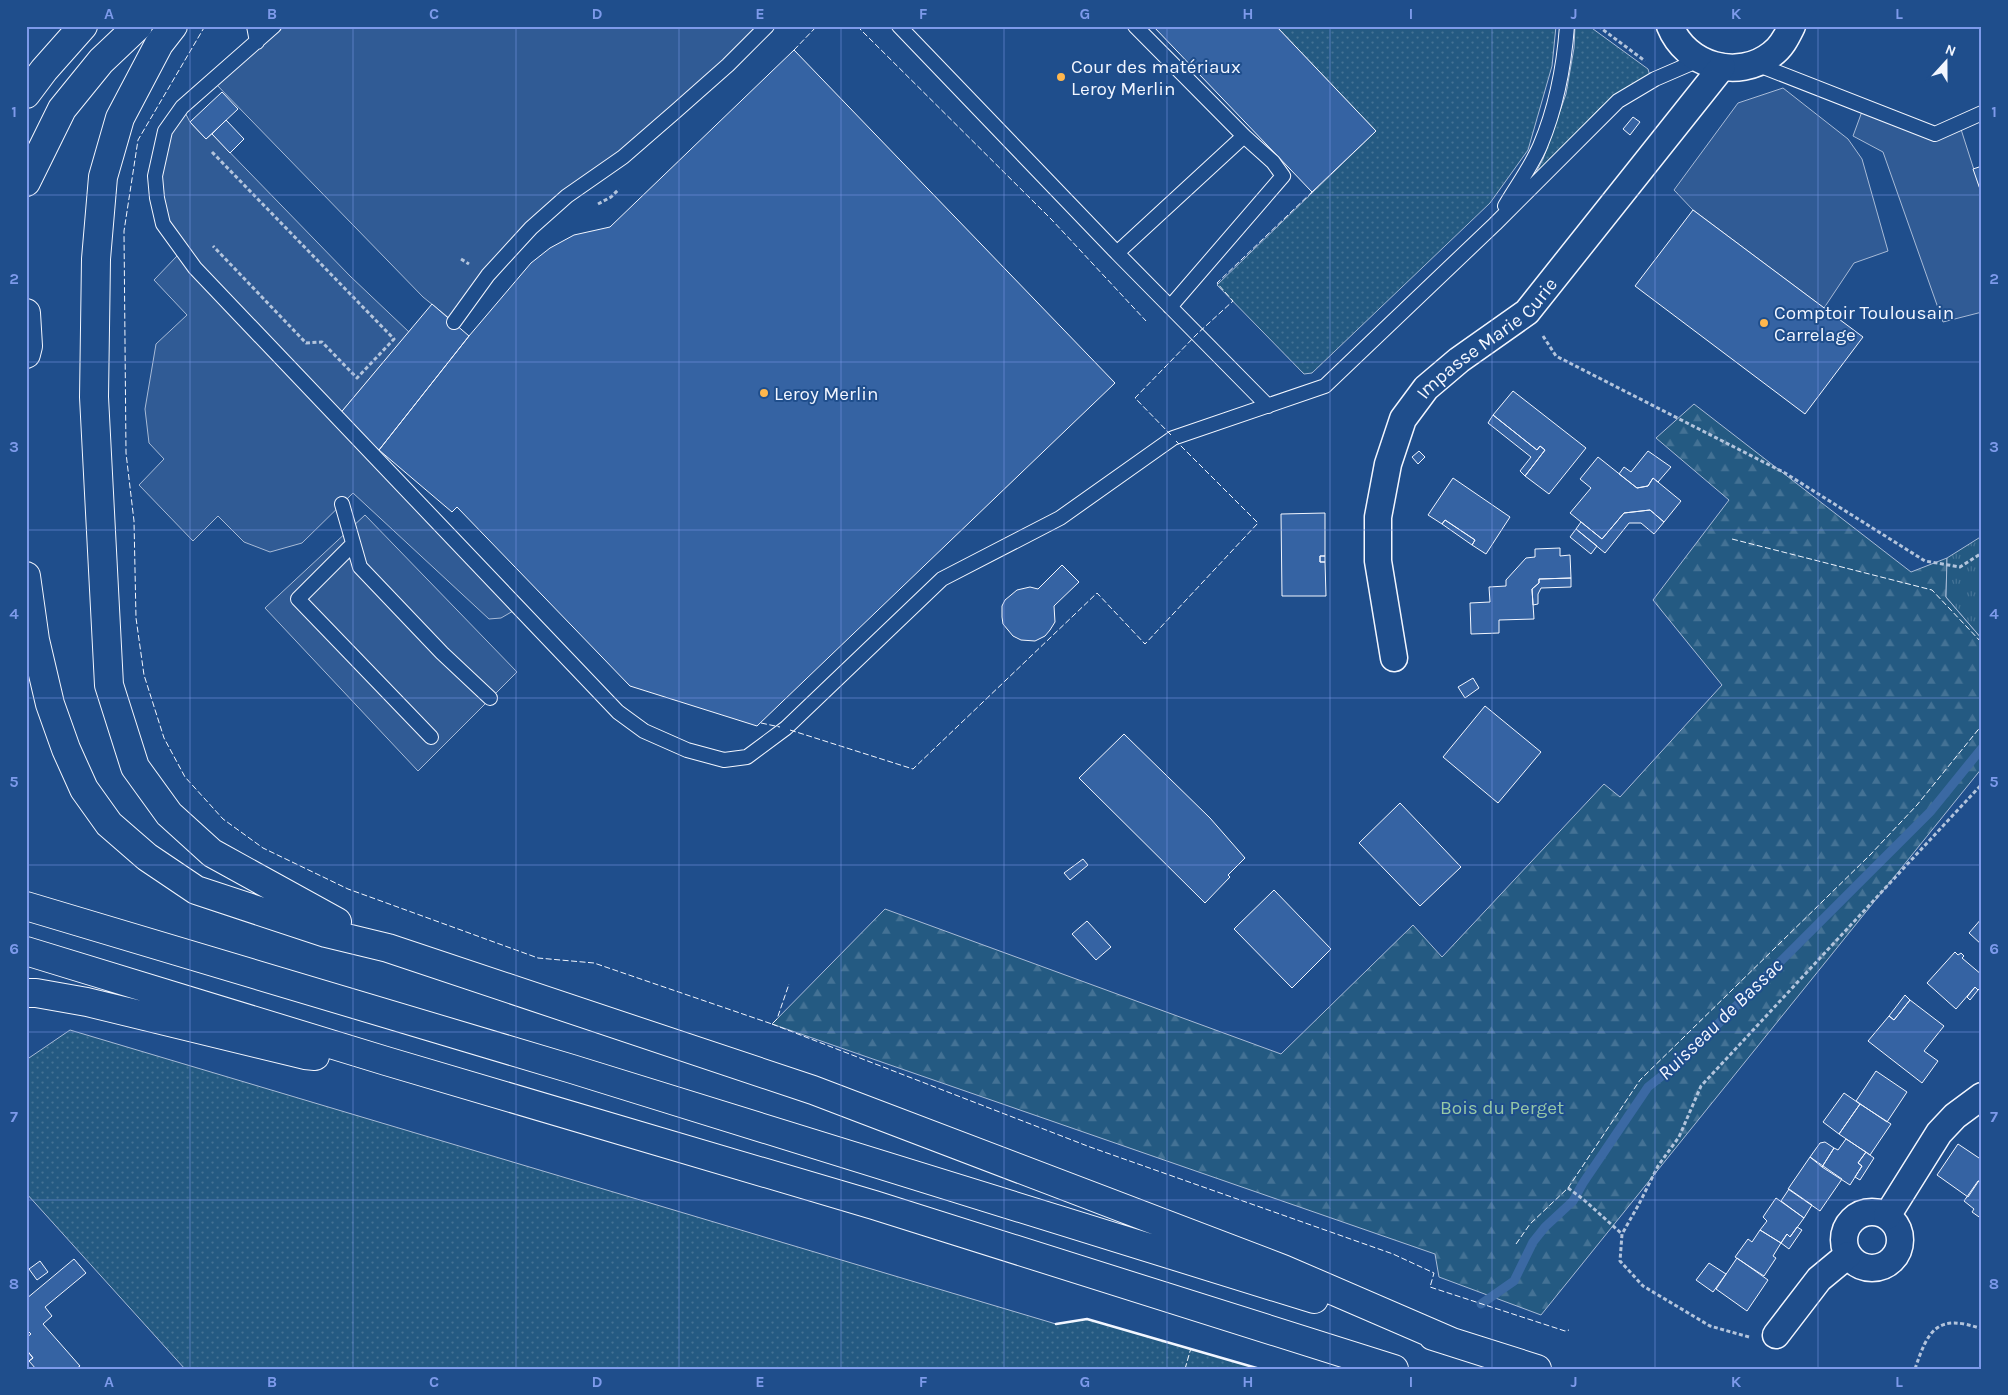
<svg xmlns="http://www.w3.org/2000/svg" width="2008" height="1395" viewBox="0 0 2008 1395" font-family="Karla,sans-serif">
<style>
.grass{fill:url(#grass-dots);stroke:#a8bbd7}
.forest{fill:url(#forest-firs);stroke:#a8bbd7}
.park{fill:url(#park-tufts);stroke:#a8bbd7}
.parking{fill:#305b95;stroke:#a8bbd7}
.lines{fill:none;stroke-linecap:round;stroke-linejoin:round}
.stream{stroke:#3b69a3;stroke-width:9}
.building{fill:#3563a3;stroke:#f2f6ff}
.service-casing{stroke:#f2f6ff;stroke-width:16}
.minor-casing{stroke:#f2f6ff;stroke-width:29}
.secondary-casing{stroke:#f2f6ff;stroke-width:30}
.trunk-casing{stroke:#f2f6ff;stroke-width:30}
.path{stroke:#b3c4dc;stroke-width:3;stroke-dasharray:4 2.5;stroke-linecap:butt}
.service{stroke:#1f4e8c;stroke-width:14}
.minor{stroke:#1f4e8c;stroke-width:26}
.secondary{stroke:#1f4e8c;stroke-width:28}
.trunk{stroke:#1f4e8c;stroke-width:28}
.fence{stroke:#f2f6ff;stroke-width:1;stroke-dasharray:6 2.5;stroke-linecap:butt}
.wall{stroke:#f2f6ff;stroke-width:2.5}
.grid{fill:none;stroke:#7d9aea;stroke-width:1;stroke-opacity:0.55}
.poi-dot{fill:#ffb74d;stroke:#1f4e8c;stroke-width:2}
.labels{text-anchor:middle;stroke-width:4;stroke-linejoin:round;paint-order:stroke}
.poi-label{font-size:19px;fill:#f2f6ff;stroke:#1f4e8c;text-anchor:start}
.street-label{font-size:19px;fill:#f2f6ff;stroke:#1f4e8c}
.park-label{font-size:19px;fill:#97c8a6;stroke:#1f4e8c}
.water-label{font-size:20px;font-style:italic;fill:#f2f6ff;stroke:#1f4e8c}
.neatline{fill:none;stroke:#7d9aea;stroke-width:2}
.grid-label{font-size:16px;text-anchor:middle;font-weight:bold;fill:#7d9aea}
</style>
<defs>
<pattern id="grass-dots" width="8" height="8" patternUnits="userSpaceOnUse" patternTransform="scale(1.25)"><rect width="8" height="8" fill="#245a82"/><path d="M2 2h.1M6 6h.1" fill="none" stroke="#447295" stroke-width="1.8" stroke-linecap="round"/></pattern>
<pattern id="forest-firs" width="22" height="20" patternUnits="userSpaceOnUse" patternTransform="scale(1.25)"><rect width="22" height="20" fill="#245a82"/><path d="M5 1l3.5 6h-7zM16 11l3.5 6h-7z" fill="#447295"/></pattern>
<pattern id="park-tufts" width="24" height="20" patternUnits="userSpaceOnUse" patternTransform="scale(1.25)"><rect width="24" height="20" fill="#245a82"/><path d="M3 7l-1-3M5 7V3M7 7l1-3M15 17l-1-3M17 17v-4M19 17l1-3" fill="none" stroke="#447295"/></pattern>
</defs>
<rect width="100%" height="100%" fill="#1f4e8c"/>
<path class="grass" d="M1276 26H1556L1552 66 1528 150 1490 203 1312 373 1304 374 1217 285 1376 131Z
M1575 26H1589L1648 69 1650 76 1631 85 1600 108 1531 182 1543 159 1566 94 1574 48Z
M70 1030 1056 1324 1087 1319 1260 1369H185L26 1193V1060Z"/>
<path class="forest" d="M1694 404 1911 572 1947 558 1946 597 1982 639V768L1541 1315 1439 1277 1435 1254 772 1024 885 909 1281 1054 1413 925 1442 957 1604 784 1620 797 1722 685 1653 600 1729 500 1656 438Z"/>
<path class="park" d="M1982 536V639L1946 597 1947 558Z"/>
<path class="parking" d="M274 26H767L567 196 454 322 423 297 213 81Z
M1783 88 1848 139 1862 159 1888 251 1854 263 1824 308 1693 210 1674 190 1738 103Z
M1864 106 1935 134 1959 123 1982 195V312L1943 322 1883 152 1853 136Z
M182 107 190 122 206 139 212 134 350 276 409 332 338 416 520 607 501 618 489 619 353 493 302 543 270 552 244 542 218 516 193 541 139 485 164 459 149 443 145 409 156 344 187 315 154 280 177 256 176 244 157 198 165 131Z
M365 515 517 672 418 771 265 608Z"/>
<g class="lines">
<path class="stream" d="M1481 1304 1514 1281 1533 1242 1545 1227 1573 1201 1583 1183 1648 1087 1682 1060 1931 811 1982 748"/>
</g>
<path class="building" d="M1153 26H1276L1376 131 1312 192Z
M794 50 1115 383 757 726 630 686 457 507 452 512 379 450 469 336 531 263 550 248 574 235 610 227Z
M222 92 238 109 206 139 190 122Z
M1633 117 1640 122 1630 135 1623 129Z
M226 120 244 139 230 153 212 134Z
M1982 166V195L1973 169Z
M1693 210 1863 337 1805 414 1635 286Z
M432 304 469 336 379 450 338 416Z
M1513 391 1586 448 1549 494 1525 476 1545 450 1540 446 1537 450 1493 415Z
M1493 415 1537 450 1540 446 1545 450 1525 476 1520 471 1531 457 1488 423Z
M1419 451 1425 457 1418 464 1412 457Z
M1648 451 1671 467 1658 482 1653 478 1648 486 1637 488 1619 474 1624 467 1631 472Z
M1598 457 1637 488 1648 486 1653 478 1681 501 1664 522 1650 510 1624 513 1602 539 1570 513 1591 488 1580 479Z
M1453 478 1510 517 1486 554 1472 545 1475 540 1445 520 1442 524 1428 515Z
M1650 510 1664 522 1654 534 1641 523H1629L1605 553 1576 529 1581 522 1602 539 1624 513Z
M1325 513V556H1320V562H1325L1326 596H1282L1281 514Z
M1445 520 1475 540 1472 545 1442 524Z
M1576 529 1597 546 1591 554 1570 537Z
M1560 548V556L1570 555 1571 578 1539 579V583L1532 589 1534 619 1499 620V633L1471 634 1470 603 1490 602 1489 587 1506 586V580L1526 558 1535 557V549Z
M1320 556H1325V562H1320Z
M1062 565 1079 582 1054 606 1055 622 1050 630 1045 636 1035 641 1021 640 1013 636 1003 624 1002 617V606L1005 600 1017 590 1030 587 1038 589Z
M1571 578V587L1541 588 1538 594V604L1533 605 1532 589 1539 583V579Z
M1473 678 1479 688 1465 698 1458 687Z
M1485 706 1541 752 1498 803 1443 757Z
M1124 734 1210 818 1245 858 1228 875 1230 877 1205 903 1079 778Z
M1400 803 1461 867 1420 906 1359 843Z
M1083 859 1088 865 1070 880 1064 873Z
M1274 890 1331 949 1292 988 1234 929Z
M1982 918V945L1969 933Z
M1087 921 1111 947 1096 960 1072 934Z
M1955 952 1958 955 1961 953 1964 956 1962 958 1982 975V986L1978 990 1975 987 1956 1009 1927 983Z
M1975 987 1978 990 1970 1000 1967 997Z
M1905 995 1910 1000 1894 1020 1889 1016Z
M1910 1000 1944 1026 1924 1051 1938 1061 1922 1083 1868 1041 1889 1016 1894 1020Z
M1876 1071 1907 1092 1887 1122 1856 1101Z
M1844 1093 1860 1104 1839 1134 1823 1122Z
M1860 1104 1891 1124 1870 1155 1839 1134Z
M1846 1139 1866 1152 1858 1163 1862 1166 1850 1185 1822 1167 1834 1148 1838 1150Z
M1825 1142 1834 1148 1822 1167 1810 1157 1820 1143Z
M1958 1144 1982 1160V1176L1968 1197 1937 1175Z
M1866 1152 1874 1158 1860 1180 1855 1177 1862 1166 1858 1163Z
M1810 1157 1842 1179 1820 1211 1788 1189Z
M1978 1181 1982 1184V1219L1972 1212 1974 1209 1964 1201Z
M1789 1189 1812 1205 1804 1218 1781 1201Z
M1776 1198 1804 1218 1790 1237 1787 1234 1781 1243 1760 1230 1767 1221 1763 1217Z
M1797 1227 1802 1230 1789 1249 1781 1243 1787 1234 1790 1237Z
M1760 1230 1781 1243 1773 1256 1776 1258 1764 1276 1735 1257 1748 1239 1752 1242Z
M1737 1258 1768 1280 1747 1311 1716 1289Z
M74 1259 86 1273 45 1307 52 1316 43 1324 80 1366 76 1369H36L29 1361 33 1358 26 1349V1338L31 1334 26 1329V1299Z
M40 1261 48 1272 37 1280 29 1269Z
M1709 1263 1726 1274 1713 1292 1696 1280Z
M26 1349 33 1358 29 1361 26 1358Z"/>
<g class="lines">
<g class="service-casing">
<path id="service" d="M254 26 257 42
M274 26 182 107 165 131 155 176 157 198 163 224 195 268 618 712 644 731 687 750 724 760 747 757 786 728 942 579 1060 518 1173 438 1325 386 1495 224 1618 101 1655 79 1699 60
M899 26 1117 253 1244 136 1135 26
M1756 64 1935 134 1982 113
M1505 206C1516 187 1531 167 1540 146 1556 108 1564 67 1567 26
M1117 253 1268 406
M1170 307 1283 176 1273 162 1244 136
M454 322 488 275 531 228 567 196 623 157 676 111 728 65 767 26
M342 504 360 567 442 653 490 698
M352 545 298 599 431 737"/>
</g>
<g class="minor-casing">
<g id="minor">
<path d="M1670 26C1686 66 1738 81 1772 54 1782 47 1787 36 1792 26"/>
<path id="s1" d="M1394 658 1378 561V517L1388 464 1403 419 1426 388 1459 360 1527 312 1722 67"/>
<circle cx="1872" cy="1240" r="28"/>
<path d="M1887 1216 1939 1133 1955 1116 1982 1096"/>
<path d="M1776 1335 1819 1279 1848 1255"/>
</g>
</g>
<g class="secondary-casing">
<path id="secondary" d="M26 94 44 70 83 26
M26 182 62 109 101 61 138 26
M26 313 28 346 26 354"/>
</g>
<g class="trunk-casing">
<path id="trunk" d="M173 26 159 44 120 118 103 177 96 259 94 397 109 685 135 767 169 814 212 853 337 922
M26 576 35 640 50 704 66 749 84 789 109 824 147 857 196 890 326 933 388 948 813 1090 1283 1269 1452 1342
M26 906 572 1069 1314 1299
M26 951 386 1061 874 1205 1394 1369
M26 993H36L87 1002 305 1055 315 1056
M1433 1336 1537 1369"/>
</g>
<path class="path" d="M1598 26 1645 61
M212 152 394 339 357 378 322 342 306 343 213 246
M598 204 611 197 619 189
M461 259 469 264
M1543 336 1556 356 1785 473 1925 561 1960 567 1982 553
M1568 1188 1583 1199 1622 1234
M1749 1337 1710 1326 1643 1286 1620 1261 1622 1234 1639 1204 1658 1166 1679 1137 1701 1086 1982 784
M1915 1369C1928 1330 1937 1313 1982 1329"/>
<use href="#service" class="service"/>
<use href="#minor" class="minor"/>
<use href="#secondary" class="secondary"/>
<use href="#trunk" class="trunk"/>
<path class="fence" d="M205 26 138 140 124 231 126 453 134 521 136 618 144 675 164 738 185 777 223 819 263 848 348 889 538 958 594 963 772 1024 777 1019 789 984
M857 26 1052 220 1146 321
M794 50 817 26
M1171 435 1135 398 1197 334 1233 301 1217 283 1312 192
M1732 539 1932 590 1982 643
M761 723 780 727
M790 730 913 769 1097 593 1145 644 1258 523 1176 441
M772 1024 1090 1147 1393 1254 1434 1273 1430 1287 1565 1331 1569 1330
M1516 1244 1530 1224 1568 1188 1640 1080 1870 855 1917 805 1982 725
M1185 1369 1191 1348"/>
<path class="wall" d="M1056 1324 1087 1319 1260 1369"/>
</g>
<path class="grid" d="M190 26V1369M353 26V1369M516 26V1369M679 26V1369M841 26V1369M1004 26V1369M1167 26V1369M1330 26V1369M1492 26V1369M1655 26V1369M1818 26V1369M26 195H1982M26 362H1982M26 530H1982M26 698H1982M26 865H1982M26 1032H1982M26 1200H1982"/>
<g class="poi-dot">
<circle cx="1061" cy="77" r="5"/>
<circle cx="1764" cy="323" r="5"/>
<circle cx="764" cy="393" r="5"/>
</g>
<g class="labels">
<g class="poi-label">
<text x="1071" y="73">Cour des matériaux<tspan x="1071" dy="22">Leroy Merlin</tspan></text>
<text x="1774" y="319">Comptoir Toulousain<tspan x="1774" dy="22">Carrelage</tspan></text>
<text x="774" y="400">Leroy Merlin</text>
</g>
<g class="street-label">
<text dy="7" stroke="none"><textPath href="#s1" startOffset="361">Impasse Marie Curie</textPath></text>
</g>
<g class="park-label">
<text x="1502" y="1114">Bois du Perget</text>
</g>
<g class="water-label">
<text transform="translate(1720 1019) rotate(-44)" y="7">Ruisseau de Bassac</text>
</g>
</g>
<rect width="2008" height="1395" fill="none" stroke="#1f4e8c" stroke-width="55"/>
<g transform="translate(1946 62) rotate(21)" stroke="#1f4e8c" stroke-width="4" paint-order="stroke">
<path d="M0-4L9 19L0 12L-9 19Z" fill="#f2f6ff"/>
<text y="-8" font-size="14" font-weight="bold" text-anchor="middle" fill="#f2f6ff">N</text>
</g>
<rect x="28" y="28" width="1952" height="1340" class="neatline"/>
<g class="grid-label">
<text x="109" y="19">A</text>
<text x="272" y="19">B</text>
<text x="434" y="19">C</text>
<text x="597" y="19">D</text>
<text x="760" y="19">E</text>
<text x="923" y="19">F</text>
<text x="1085" y="19">G</text>
<text x="1248" y="19">H</text>
<text x="1411" y="19">I</text>
<text x="1574" y="19">J</text>
<text x="1736" y="19">K</text>
<text x="1899" y="19">L</text>
<text x="14" y="117">1</text>
<text x="1994" y="117">1</text>
<text x="14" y="284">2</text>
<text x="1994" y="284">2</text>
<text x="14" y="452">3</text>
<text x="1994" y="452">3</text>
<text x="14" y="619">4</text>
<text x="1994" y="619">4</text>
<text x="14" y="787">5</text>
<text x="1994" y="787">5</text>
<text x="14" y="954">6</text>
<text x="1994" y="954">6</text>
<text x="14" y="1122">7</text>
<text x="1994" y="1122">7</text>
<text x="14" y="1289">8</text>
<text x="1994" y="1289">8</text>
<text x="109" y="1387">A</text>
<text x="272" y="1387">B</text>
<text x="434" y="1387">C</text>
<text x="597" y="1387">D</text>
<text x="760" y="1387">E</text>
<text x="923" y="1387">F</text>
<text x="1085" y="1387">G</text>
<text x="1248" y="1387">H</text>
<text x="1411" y="1387">I</text>
<text x="1574" y="1387">J</text>
<text x="1736" y="1387">K</text>
<text x="1899" y="1387">L</text>
</g>
</svg>
